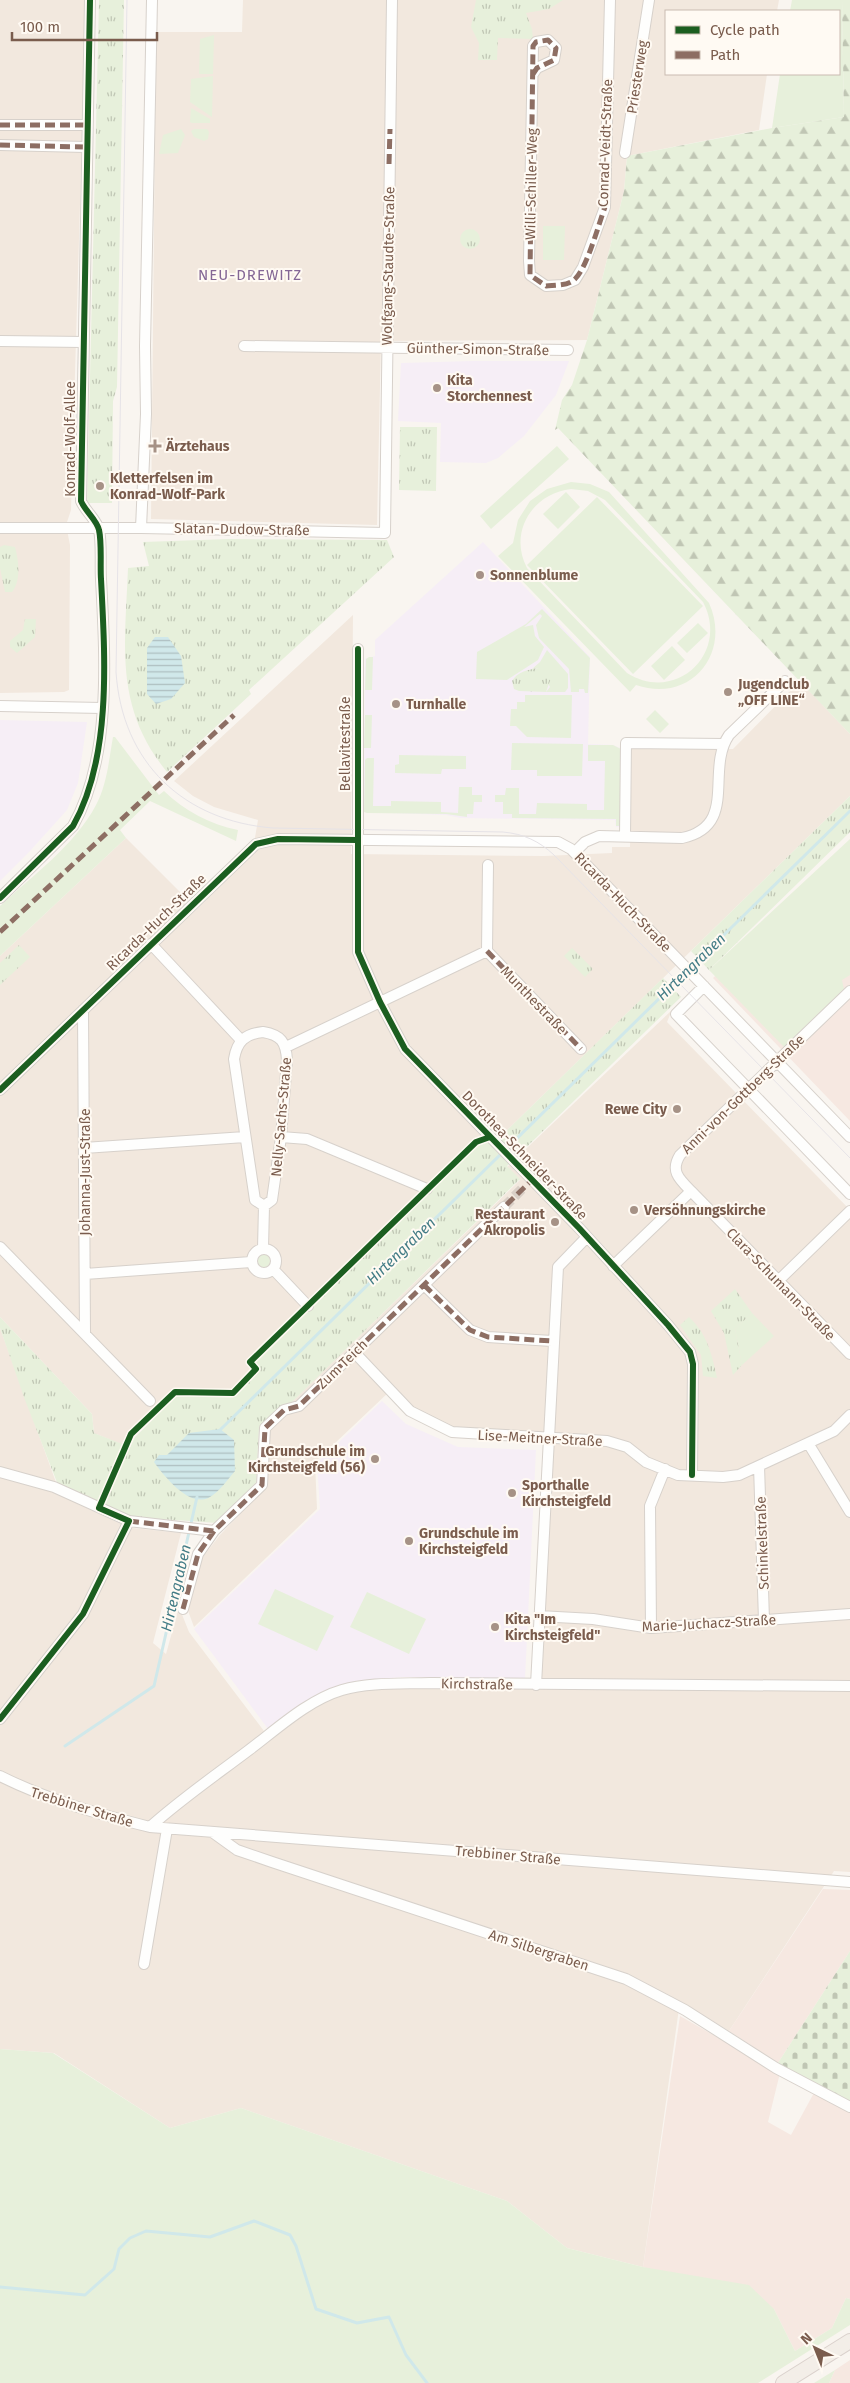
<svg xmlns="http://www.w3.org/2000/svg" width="850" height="2383" viewBox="0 0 850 2383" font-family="'Fira Sans',sans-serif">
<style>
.residential{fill:#f2e8de}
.commercial{fill:#f6e8e1}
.education{fill:#f6eef6}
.green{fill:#e7f0db;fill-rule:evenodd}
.forest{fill:url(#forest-firs)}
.cemetery{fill:url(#cemetery-stones)}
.park{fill:url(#park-tufts)}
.water{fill:url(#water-rules)}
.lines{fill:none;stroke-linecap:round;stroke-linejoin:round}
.stream{stroke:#d0e8ea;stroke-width:3}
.minor-tunnel{stroke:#d9cfc7;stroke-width:10;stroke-dasharray:10 5;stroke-linecap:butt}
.minor-casing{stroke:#d7d1cb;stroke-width:12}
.major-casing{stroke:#dad1cc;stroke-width:16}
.minor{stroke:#fefefd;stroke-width:10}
.major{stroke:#f3eee8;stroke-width:14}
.tram{stroke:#e6e3e7;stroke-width:1}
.quiet{stroke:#8d6e63;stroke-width:5;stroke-dasharray:10 5;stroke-linecap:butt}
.cycleway-casing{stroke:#fffaf3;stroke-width:9}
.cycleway{stroke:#1b5e20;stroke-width:6}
.poi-dot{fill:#a69286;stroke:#fffaf3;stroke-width:2}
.labels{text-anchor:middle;stroke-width:4;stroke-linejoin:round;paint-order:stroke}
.street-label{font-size:14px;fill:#7a5c4d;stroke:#fffaf3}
.poi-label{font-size:14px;font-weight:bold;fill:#7a5c4d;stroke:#fffaf3;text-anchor:start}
.neighbourhood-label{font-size:15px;letter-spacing:1px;fill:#846695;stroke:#fffaf3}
.water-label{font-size:15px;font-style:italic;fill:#437c86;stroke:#fffaf3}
</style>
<defs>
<pattern id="forest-firs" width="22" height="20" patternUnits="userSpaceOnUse" patternTransform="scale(1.25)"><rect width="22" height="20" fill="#e7f0db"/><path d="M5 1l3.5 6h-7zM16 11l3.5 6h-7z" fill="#c0c6b4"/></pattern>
<pattern id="cemetery-stones" width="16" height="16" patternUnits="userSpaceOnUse" patternTransform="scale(1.25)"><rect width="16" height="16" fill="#e7f0db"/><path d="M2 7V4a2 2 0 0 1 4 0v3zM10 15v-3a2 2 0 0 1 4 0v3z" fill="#c0c6b4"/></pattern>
<pattern id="park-tufts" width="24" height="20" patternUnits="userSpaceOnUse" patternTransform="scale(1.25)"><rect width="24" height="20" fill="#e7f0db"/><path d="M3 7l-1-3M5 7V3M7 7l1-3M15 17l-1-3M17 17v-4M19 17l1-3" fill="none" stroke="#c0c6b4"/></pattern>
<pattern id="water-rules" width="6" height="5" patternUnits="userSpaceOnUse" patternTransform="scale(1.25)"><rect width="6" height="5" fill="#d0e8ea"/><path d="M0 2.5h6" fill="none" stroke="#aebfc0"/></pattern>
</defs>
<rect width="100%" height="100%" fill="#f9f5f0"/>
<path class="residential" d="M0 0H86L71 510 66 525 70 545 69 690 64 692 0 693Z
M243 0H779L777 11H666V74H767L759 130 627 156 624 191 587 340 381 341 377 525 151 519 156 32H242Z
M353 615 351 854 544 856 612 853V847H630L632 748 733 749 800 681 850 734V796L501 1136 490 1137 427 1189 381 1234 250 1362 256 1369 233 1393 173 1389 128 1433 123 1445 94 1433 92 1414 0 1317V956L126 838 197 909 252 855 258 820 214 807 193 796 174 781Z
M672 1010 667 1022 850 1210V1872L834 1871 729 2031 680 2001 643 2267 567 2248 507 2201 241 2108 170 2128 54 2053 0 2049V1328L61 1496 121 1524 133 1528 181 1533 153 1643 166 1654 179 1607 189 1632 270 1739 318 1700 342 1690 536 1685 549 1438 462 1434 416 1416 390 1391 315 1462 317 1509 194 1627 187 1608 203 1557 220 1535 267 1486 270 1423 520 1180 507 1167Z"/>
<path class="commercial" d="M850 847V1121L713 978Z
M823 1889 850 1890V1951L778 2063 729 2031Z
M680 2016 780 2073 768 2122 791 2135 815 2091 850 2110V2299L846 2298 832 2328 795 2351 774 2309 643 2267Z
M850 2360V2383H829L835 2370Z"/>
<path class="education" d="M473 361H569L556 395 524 436 498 458 486 463 440 462 441 423 398 421 401 363Z
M483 542 590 657 588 744 613 745 622 749 621 827H616L615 820 461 818 446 815 364 812 365 659 375 656V640Z
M0 720 87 722 78 783 67 810 30 851 0 881Z
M382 1401 406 1424 458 1447 536 1450 525 1679 403 1677 364 1680 339 1686 317 1695 268 1729 194 1629 320 1509 317 1463Z"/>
<path class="green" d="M792 0H842L844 117 772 128 780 74H839V11H790Z
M214 35 213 74H199L200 39Z
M213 76 212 117 190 102 191 79Z
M191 108 210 119V123H192L190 122Z
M181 129 185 135 178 153 159 154 163 135Z
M194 129H207L209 132 208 139 204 141 194 137 191 131Z
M543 226H565L564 260H543Z
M557 446 569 459 491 529 480 516Z
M571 482 590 484 609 492 709 603C732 654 690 704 636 685L630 692 498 556 513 543 518 520 530 501 547 489ZM571 489 588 491 605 500 703 602C730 653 676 704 627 673L527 568C508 532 533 493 571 489Z
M566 492 580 507 558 529 543 514Z
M597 497 703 606 633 674 527 565Z
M542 609 590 658 588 693H585L584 689H579V692H571L569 669 539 638 536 625 542 616 540 614 524 627 533 625 535 636 544 647 538 660 507 680 476 679 477 652 526 624Z
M698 623 708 633 687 653 677 643Z
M672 646 685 660 664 680 651 666Z
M547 650 568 674V688L565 692H546L550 687 539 668 532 669 540 662Z
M369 657H373L372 690H365L366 659Z
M525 695H572L571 738 527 737 516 726H510L511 709H517V702H525Z
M655 710 669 724 660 733 646 719Z
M365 715H372L371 748H364Z
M113 737H115L159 795 164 791C185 811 209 824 238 830L236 841 150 801 120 830 126 838 0 956V906C33 875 75 845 96 805 107 785 109 759 113 737Z
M512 743 583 744 582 776H537V770H511Z
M588 745H613L621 749 620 826H616V819L512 818V814H503V802H495V795H505L506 788H519V814H536L537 803 587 804V810H604L605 761H588Z
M399 755 466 756V769H442L441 774 395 773V765L399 764Z
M367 758H374L373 806H391V801L441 802V812L458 813 459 787H472V795H482V802H474L473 814H467V817L446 814 367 813 364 812 365 760Z
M850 839V975L842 980 844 989 784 1047 709 970Z
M256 1261a7 7 0 1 1 14 0a7 7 0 1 1-14 0Z
M752 1313 774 1336 742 1365 735 1329Z
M275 1589 334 1616 317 1651 258 1624Z
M367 1592 426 1619 409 1654 350 1627Z
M0 2049 53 2053 170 2128 241 2108 507 2201 567 2248 643 2267 749 2285 774 2309 795 2351 832 2328 846 2298 850 2299V2325L758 2383H0Z
M835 2370 829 2383H814Z"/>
<path class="forest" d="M842 0H850V734L558 428 555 430 562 400 572 385 587 340 624 191 627 156 772 128 844 117Z"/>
<path class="cemetery" d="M850 1951V2101L778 2063Z"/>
<path class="park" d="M99 0H124L117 387 113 401 112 503H87Z
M476 0H563L549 9 526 13 532 29 533 39 498 38 497 60H478L479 43 471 27Z
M460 239a10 10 0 1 1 20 0a10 10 0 1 1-20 0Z
M400 427H437L436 491 399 490Z
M229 539 387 540 394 557 249 690 251 694 167 772C114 707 125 646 128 568L149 566 143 542Z
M4 545 15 547C19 561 21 581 12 592H5L0 568V547Z
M25 619H36L35 637 17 653 10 647V641L23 630Z
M539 668 547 671 551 678 546 692 519 691 514 689 512 681C517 672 529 669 539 668Z
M850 796V832L709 970 691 951Z
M19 945 30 957 0 985V963Z
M572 948 593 969 585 977 564 956Z
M663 978 681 997 507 1166 520 1179 293 1401 275 1412 259 1428 256 1483 217 1523 132 1517 58 1485 25 1400 0 1328V1317L92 1414 94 1433 130 1447 135 1437 176 1397 233 1393 256 1369 250 1362 427 1189 490 1137 501 1136Z
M735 1289 752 1313 735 1329 742 1365 733 1375 724 1333 711 1311Z
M689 1317C707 1334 712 1354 717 1378L703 1376 701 1355 680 1325Z"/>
<path class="water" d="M155 637H168L181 656 185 683 171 699 156 704 147 694V648Z
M220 1429 234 1440 235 1471C228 1479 219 1492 210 1497 190 1509 164 1476 154 1462L159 1455H167L189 1433Z"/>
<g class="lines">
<path class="stream" d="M219 1431 850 811
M65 1746 154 1686 197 1497
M0 2287 85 2295 114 2269 119 2249 130 2238 146 2231 210 2237 254 2221 290 2235 296 2246 316 2309 357 2323 389 2317 406 2355 427 2383"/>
<path class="minor-tunnel" d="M504 1207 525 1186"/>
<g class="minor-casing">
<path id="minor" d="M533 74 537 68 554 60 556 48 548 40 536 42 533 46 529 261 530 275 546 286 563 285 575 280 583 267 605 207 610 0
M0 125H87
M0 145 86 147
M625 153 649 0
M0 341 84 342
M244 346 568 350
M0 528H141L385 533 392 0
M141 528 146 414 145 346 152 0
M358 649V952L380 1002 405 1049 579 1228 668 1325 690 1352 693 1364 692 1475
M0 706 102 708
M625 837 626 743 724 744
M575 852 585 842 599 836 682 838C739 826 705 770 729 735L785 681
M0 898 73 826C112 757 105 656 101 579 100 565 102 543 99 530 97 520 85 511 81 501L90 0
M151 944 240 1039
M487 951 581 1049
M704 986 676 1014 850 1194
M83 1010 85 1334
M263 1032C281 1035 286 1042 287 1060L281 1137 272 1200 264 1206 255 1200 234 1059C237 1041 245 1034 263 1032Z
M286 1047 487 951 488 865
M0 1090 256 844 278 839 558 842 571 849 850 1137
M281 1137 307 1139 427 1189
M84 1148 245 1137
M691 1191 850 1354
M0 1247 150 1401
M263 1248 264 1206
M252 1261a12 12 0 1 1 24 0a12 12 0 1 1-24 0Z
M613 1266 691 1191C679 1179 670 1171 680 1155L850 991
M273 1269 308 1306
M85 1274 251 1262
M778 1281 850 1211
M424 1285 470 1330 488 1337 552 1341
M355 1353 410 1411 452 1432 607 1441 627 1447 646 1462 678 1475 723 1477 739 1475 834 1431 850 1415
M808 1443 850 1512
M759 1466 764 1620
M0 1472 54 1487 129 1521 214 1531 262 1485 265 1428 284 1410 299 1406 504 1207
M183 1609 198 1554 214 1531
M539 1616 593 1619 651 1628 850 1614
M651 1628 650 1506 665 1469
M536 1685 558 1267 586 1238
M0 1719 83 1614 129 1521
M0 1776C48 1800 98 1814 150 1827L850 1882
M150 1827C181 1799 216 1775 249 1750 277 1729 308 1700 342 1690 369 1682 402 1684 430 1683L850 1686
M212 1832 237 1850 272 1862 626 1979 685 2010 776 2068 850 2107
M144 1964 167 1829"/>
</g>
<g class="major-casing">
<path id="major" d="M783 2383 850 2341"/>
</g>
<use href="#minor" class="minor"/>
<use href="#major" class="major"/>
<path class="tram" d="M127 0 116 672C122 763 184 821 273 828L503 832C524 834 539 841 554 855L850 1158"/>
<path class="quiet" d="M533 74 537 68 554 60 556 48 548 40 536 42 533 46 530 275 546 286C555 285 568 286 575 279 587 268 599 223 605 207
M0 125H87
M0 145 86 147
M389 164 390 129
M0 932 234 715
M487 951 581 1049
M424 1285 470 1330 488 1337 552 1341
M129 1521 214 1531 262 1485 265 1428 284 1410 299 1406 532 1180
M183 1609 198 1554 214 1531"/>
<g class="cycleway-casing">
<path id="cycleway" d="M358 649V952L380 1002 405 1049 579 1228 668 1325 690 1352 693 1364 692 1475
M0 898 73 826C112 757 105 656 101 579 100 565 102 543 99 530 97 520 85 511 81 501L90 0
M0 1090 256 844 278 839 357 840
M0 1719 83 1614 129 1521 99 1508 131 1434 175 1392 233 1393 256 1369 250 1362 476 1142 490 1137"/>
</g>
<use href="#cycleway" class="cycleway"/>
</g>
<g class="poi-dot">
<circle cx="437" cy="388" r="5"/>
<path d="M152.5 438.5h5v5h5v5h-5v5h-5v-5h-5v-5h5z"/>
<circle cx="100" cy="486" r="5"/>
<circle cx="480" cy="575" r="5"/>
<circle cx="728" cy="692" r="5"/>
<circle cx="396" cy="704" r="5"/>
<circle cx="677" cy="1109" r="5"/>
<circle cx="634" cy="1210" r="5"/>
<circle cx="555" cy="1222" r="5"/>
<circle cx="375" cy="1459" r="5"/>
<circle cx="512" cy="1493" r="5"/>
<circle cx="409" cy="1541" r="5"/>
<circle cx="495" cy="1627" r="5"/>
</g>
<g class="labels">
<g class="street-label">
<text transform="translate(637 77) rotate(-81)" y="5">Priesterweg</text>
<text transform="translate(605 143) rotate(-88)" y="5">Conrad-Veidt-Straße</text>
<text transform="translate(531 184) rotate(-89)" y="5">Willi-Schiller-Weg</text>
<text transform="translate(388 266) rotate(-89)" y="5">Wolfgang-Staudte-Straße</text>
<text transform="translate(478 349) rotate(1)" y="5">Günther-Simon-Straße</text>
<text transform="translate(70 439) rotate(-90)" y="5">Konrad-Wolf-Allee</text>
<text transform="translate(242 529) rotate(1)" y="5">Slatan-Dudow-Straße</text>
<text transform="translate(345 744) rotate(-90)" y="5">Bellavitestraße</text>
<text transform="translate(623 902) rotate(46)" y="5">Ricarda-Huch-Straße</text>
<text transform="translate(156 922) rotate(-44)" y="5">Ricarda-Huch-Straße</text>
<text transform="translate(534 1000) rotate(46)" y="5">Munthestraße</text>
<text transform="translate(743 1094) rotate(-44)" y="5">Anni-von-Gottberg-Straße</text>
<text transform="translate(281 1117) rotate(-85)" y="5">Nelly-Sachs-Straße</text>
<text transform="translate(525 1155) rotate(46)" y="5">Dorothea-Schneider-Straße</text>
<text transform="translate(85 1172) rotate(-90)" y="5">Johanna-Just-Straße</text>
<text transform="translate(781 1284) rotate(46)" y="5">Clara-Schumann-Straße</text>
<text transform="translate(342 1364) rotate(-44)" y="5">Zum Teich</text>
<text transform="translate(540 1438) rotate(3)" y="5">Lise-Meitner-Straße</text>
<text transform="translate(762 1543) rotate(-92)" y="5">Schinkelstraße</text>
<text transform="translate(709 1623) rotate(-3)" y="5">Marie-Juchacz-Straße</text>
<text transform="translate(477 1684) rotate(1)" y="5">Kirchstraße</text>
<text transform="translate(82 1807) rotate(17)" y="5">Trebbiner Straße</text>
<text transform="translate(508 1855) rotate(5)" y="5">Trebbiner Straße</text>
<text transform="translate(539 1950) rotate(18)" y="5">Am Silbergraben</text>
</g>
<g class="poi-label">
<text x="447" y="385">Kita<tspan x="447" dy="16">Storchennest</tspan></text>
<text x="166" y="451">Ärztehaus</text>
<text x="110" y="483">Kletterfelsen im<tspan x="110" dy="16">Konrad-Wolf-Park</tspan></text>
<text x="490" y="580">Sonnenblume</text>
<text x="738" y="689">Jugendclub<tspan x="738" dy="16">„OFF LINE“</tspan></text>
<text x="406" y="709">Turnhalle</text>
<text x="667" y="1114" text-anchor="end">Rewe City</text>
<text x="644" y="1215">Versöhnungskirche</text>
<text x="545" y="1219" text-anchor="end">Restaurant<tspan x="545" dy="16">Akropolis</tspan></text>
<text x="365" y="1456" text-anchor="end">Grundschule im<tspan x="365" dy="16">Kirchsteigfeld (56)</tspan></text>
<text x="522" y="1490">Sporthalle<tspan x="522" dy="16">Kirchsteigfeld</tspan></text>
<text x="419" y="1538">Grundschule im<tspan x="419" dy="16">Kirchsteigfeld</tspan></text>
<text x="505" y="1624">Kita "Im<tspan x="505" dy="16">Kirchsteigfeld"</tspan></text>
</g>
<g class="neighbourhood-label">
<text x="250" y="280">NEU-DREWITZ</text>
</g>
<g class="water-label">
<text transform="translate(691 967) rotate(-44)" y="5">Hirtengraben</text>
<text transform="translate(401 1251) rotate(-44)" y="5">Hirtengraben</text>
<text transform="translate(176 1588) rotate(-77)" y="5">Hirtengraben</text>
</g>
</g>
<rect x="665" y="10" width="175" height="65" fill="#fffaf3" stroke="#cabbb1"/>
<rect x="675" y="26" width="25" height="8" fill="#1b5e20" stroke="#cabbb1"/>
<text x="710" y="35" font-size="15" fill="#7a5c4d">Cycle path</text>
<rect x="675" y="51" width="25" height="8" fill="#8d6e63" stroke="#cabbb1"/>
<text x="710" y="60" font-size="15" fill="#7a5c4d">Path</text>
<g transform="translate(815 2348) rotate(317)" stroke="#fffaf3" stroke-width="4" paint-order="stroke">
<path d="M0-4L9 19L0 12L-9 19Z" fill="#7a5c4d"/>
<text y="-8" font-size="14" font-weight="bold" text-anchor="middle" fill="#7a5c4d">N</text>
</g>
<path d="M12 32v8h145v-8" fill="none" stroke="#7a5c4d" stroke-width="2.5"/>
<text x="20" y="32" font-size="15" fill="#7a5c4d" stroke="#fffaf3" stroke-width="4" paint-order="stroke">100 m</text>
</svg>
